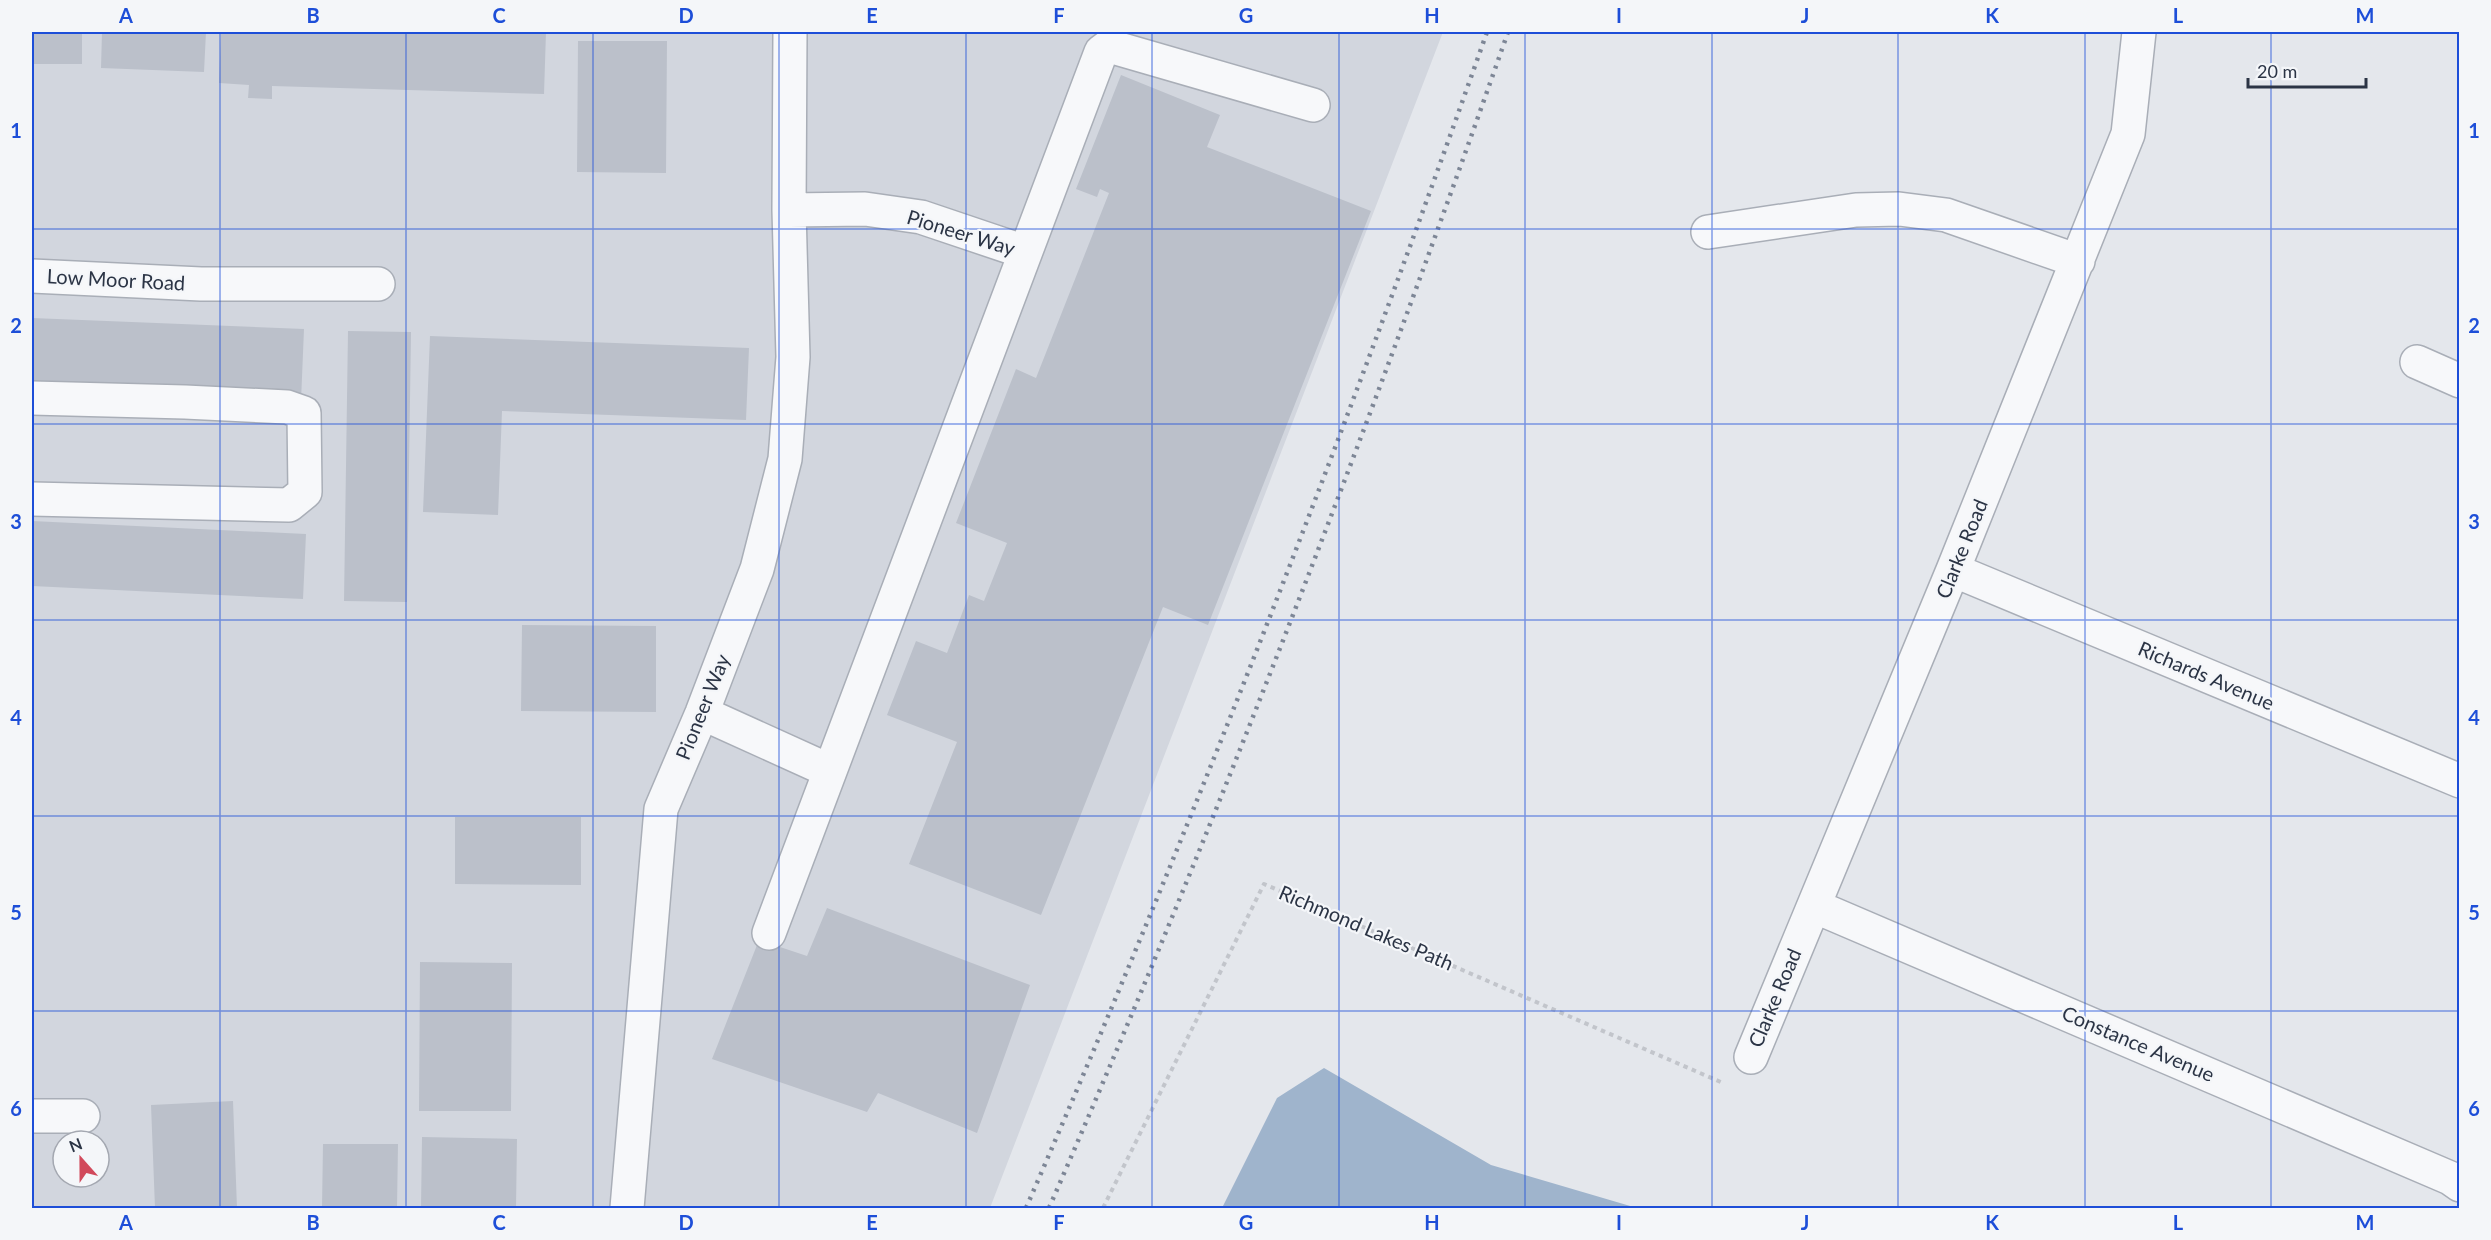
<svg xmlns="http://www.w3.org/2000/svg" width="2491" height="1240" viewBox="0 0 2491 1240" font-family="Lato,sans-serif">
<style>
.built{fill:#d2d6de;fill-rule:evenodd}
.water{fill:#9fb4cc}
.building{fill:#bbc0ca}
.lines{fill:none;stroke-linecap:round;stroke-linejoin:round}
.minor-casing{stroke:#a9aeb7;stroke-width:36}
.path{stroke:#c2c5cb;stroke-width:4;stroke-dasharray:4.5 4.5;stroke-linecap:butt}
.minor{stroke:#f7f8fa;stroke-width:33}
.rail{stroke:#7d8696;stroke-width:4.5;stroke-dasharray:3 6;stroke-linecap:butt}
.grid{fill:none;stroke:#1d4ed8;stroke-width:1.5;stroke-opacity:0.55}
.labels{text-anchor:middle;stroke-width:4.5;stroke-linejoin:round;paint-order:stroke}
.street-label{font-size:20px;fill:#2b3445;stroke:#f4f6f9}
.neatline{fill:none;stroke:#1d4ed8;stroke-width:2}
.grid-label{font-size:20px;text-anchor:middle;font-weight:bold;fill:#1d4ed8}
</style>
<rect width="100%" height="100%" fill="#e4e7ec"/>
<path class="built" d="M32 32H1443L990 1208H32ZM63 1141H99V1177H63Z"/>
<path class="water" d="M1324 1068 1491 1165 1637 1208H1222L1277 1098Z"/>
<path class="building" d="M32 32H82V64H32Z
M102 32H206L204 72 101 68Z
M221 32H546L544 94 272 86V99L248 98 249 85 219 83Z
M578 41H667L666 173 577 172Z
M1121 75 1220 115 1207 147 1371 211 1208 625 1163 607 1041 915 909 864 957 742 887 715 916 641 947 653 969 595 984 601 1007 543 956 523 1016 369 1036 378 1109 193 1100 189 1097 197 1076 189Z
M32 318 304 329 301 401 32 389Z
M348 331 411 332 407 602 344 601Z
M430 336 749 348 746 420 502 411 498 515 423 512Z
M32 521 306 534 303 599 32 586Z
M522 625 656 626V712L521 711Z
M455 817H581V885L455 884Z
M827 908 1030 985 977 1133 878 1093 867 1112 712 1059 759 940 807 956Z
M420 962 512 963 511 1111H419Z
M233 1101 237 1208H155L151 1105Z
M422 1137 517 1139 516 1208H421Z
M323 1144H398L397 1208H322Z"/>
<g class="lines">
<g class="minor-casing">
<path id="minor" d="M789 210 865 209 921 217 1025 252
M1708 232 1856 210 1899 209 1946 215 2078 261
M32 276 201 284H378
M2417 362 2460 381
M32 398 185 402 287 407 304 413 305 492 289 505 32 499
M1953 570 2460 781
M702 713 830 771
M1814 906 2450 1178 2460 1185
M769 933 1101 52 1109 46 1313 105
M1751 1057 1953 570 2128 134 2139 32
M32 1116H83
M627 1208 661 809 702 713 757 569 785 459 793 357 789 210 790 32"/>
</g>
<path class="path" d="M1103 1208 1264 884 1723 1083"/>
<use href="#minor" class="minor"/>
<path class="rail" d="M1026 1208C1194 822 1347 429 1487 32
M1049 1208C1217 822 1369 429 1508 32"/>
</g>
<path class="grid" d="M220 32V1208M406 32V1208M593 32V1208M779 32V1208M966 32V1208M1152 32V1208M1339 32V1208M1525 32V1208M1712 32V1208M1898 32V1208M2085 32V1208M2271 32V1208M32 229H2460M32 424H2460M32 620H2460M32 816H2460M32 1011H2460"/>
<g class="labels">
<g class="street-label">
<text transform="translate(961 233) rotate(17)" y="7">Pioneer Way</text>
<text transform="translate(116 280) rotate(3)" y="7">Low Moor Road</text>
<text transform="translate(1962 549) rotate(-68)" y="7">Clarke Road</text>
<text transform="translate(2206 676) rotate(23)" y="7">Richards Avenue</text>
<text transform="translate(703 707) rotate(-68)" y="7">Pioneer Way</text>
<text transform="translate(1366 928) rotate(23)" y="7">Richmond Lakes Path</text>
<text transform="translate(1775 998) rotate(-67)" y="7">Clarke Road</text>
<text transform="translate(2138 1044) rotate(23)" y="7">Constance Avenue</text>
</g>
</g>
<rect width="2491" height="1240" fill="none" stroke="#f4f6f9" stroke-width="66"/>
<g transform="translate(81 1159) rotate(339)"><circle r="28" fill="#f4f6f9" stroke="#a4a8b1" stroke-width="1.5"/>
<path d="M0-4.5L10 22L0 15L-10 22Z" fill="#d1495b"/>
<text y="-9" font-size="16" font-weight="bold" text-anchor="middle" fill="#2b3445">N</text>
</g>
<path d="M2248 78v9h118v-9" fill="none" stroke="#2b3445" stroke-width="3"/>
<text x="2257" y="78" font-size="18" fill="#2b3445" stroke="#f4f6f9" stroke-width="4.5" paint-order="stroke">20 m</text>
<rect x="33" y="33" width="2425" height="1174" class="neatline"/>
<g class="grid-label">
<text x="126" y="23">A</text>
<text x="313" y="23">B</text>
<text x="499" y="23">C</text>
<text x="686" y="23">D</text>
<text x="872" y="23">E</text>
<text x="1059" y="23">F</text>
<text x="1246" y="23">G</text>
<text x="1432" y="23">H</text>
<text x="1619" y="23">I</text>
<text x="1805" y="23">J</text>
<text x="1992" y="23">K</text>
<text x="2178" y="23">L</text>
<text x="2365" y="23">M</text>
<text x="16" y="138">1</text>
<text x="2474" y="138">1</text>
<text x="16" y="333">2</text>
<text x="2474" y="333">2</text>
<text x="16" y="529">3</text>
<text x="2474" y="529">3</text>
<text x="16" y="725">4</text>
<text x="2474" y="725">4</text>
<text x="16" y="920">5</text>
<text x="2474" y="920">5</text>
<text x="16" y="1116">6</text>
<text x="2474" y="1116">6</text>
<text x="126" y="1230">A</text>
<text x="313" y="1230">B</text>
<text x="499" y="1230">C</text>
<text x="686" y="1230">D</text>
<text x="872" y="1230">E</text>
<text x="1059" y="1230">F</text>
<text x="1246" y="1230">G</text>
<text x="1432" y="1230">H</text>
<text x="1619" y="1230">I</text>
<text x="1805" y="1230">J</text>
<text x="1992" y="1230">K</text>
<text x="2178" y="1230">L</text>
<text x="2365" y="1230">M</text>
</g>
</svg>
